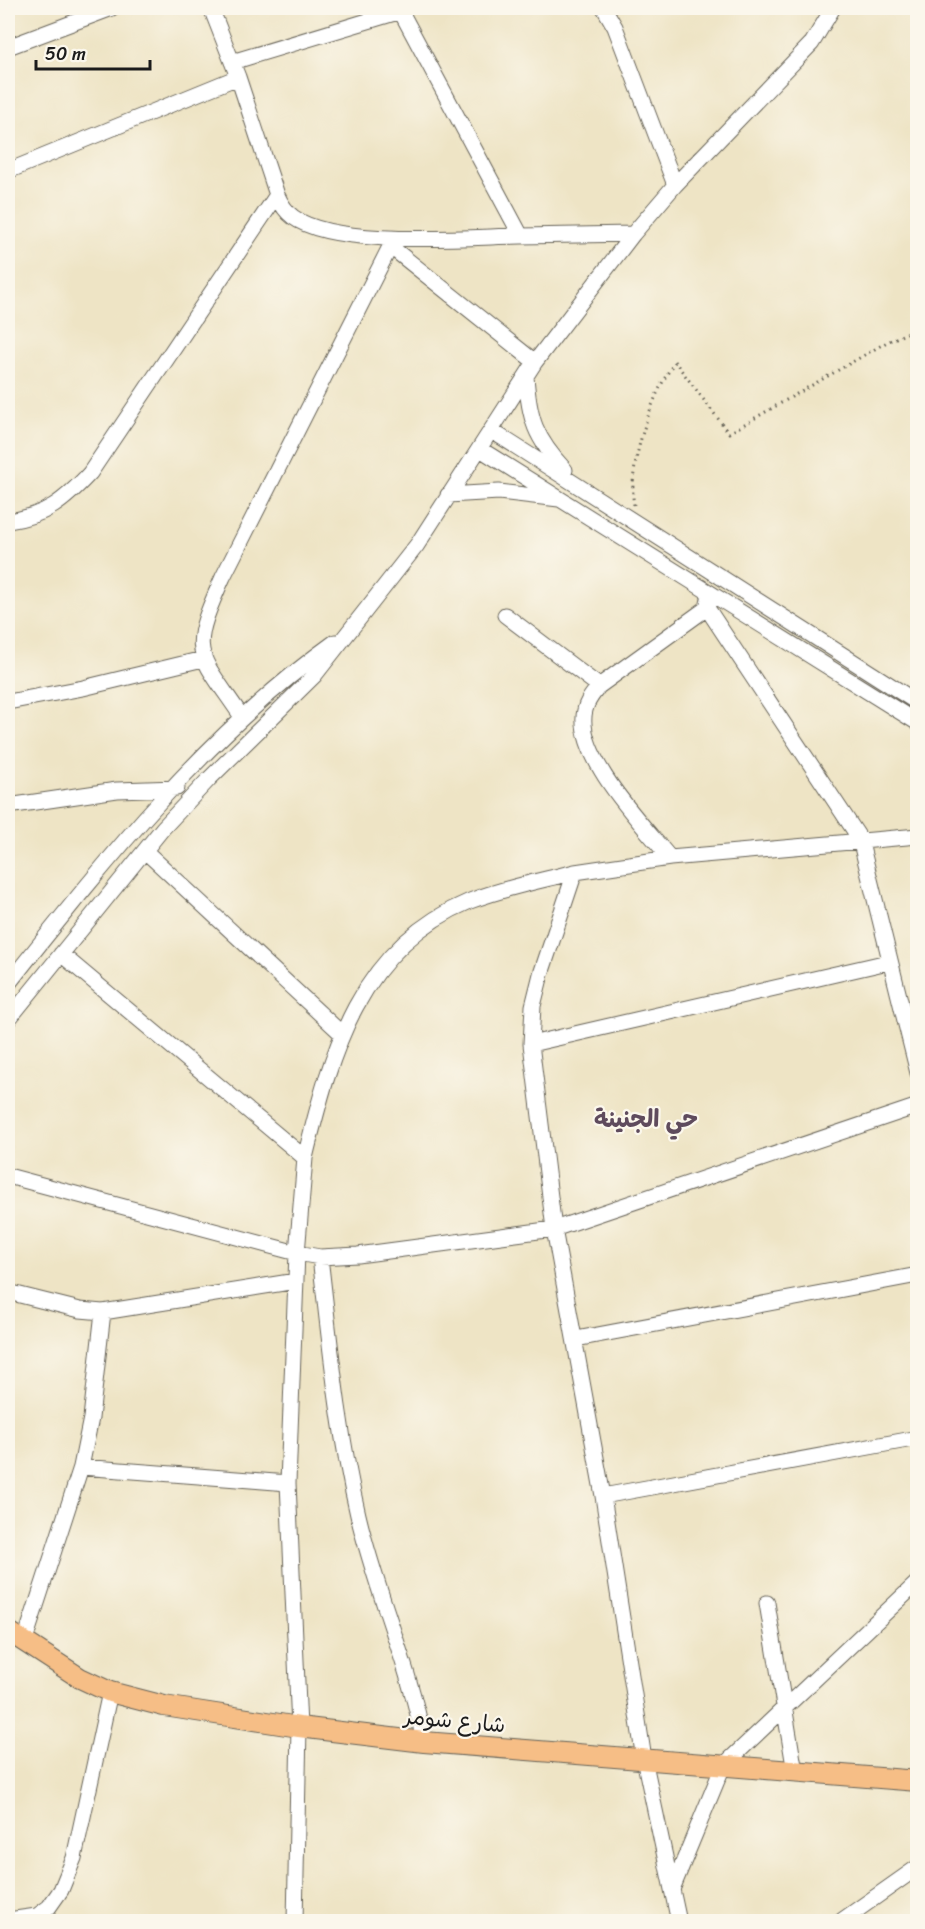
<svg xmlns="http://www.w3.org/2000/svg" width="925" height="1929" viewBox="0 0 925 1929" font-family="Sriracha,'Playpen Sans Arabic',sans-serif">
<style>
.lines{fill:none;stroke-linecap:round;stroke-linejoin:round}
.minor-casing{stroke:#666257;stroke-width:17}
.major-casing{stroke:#666257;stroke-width:22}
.path{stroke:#666257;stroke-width:3;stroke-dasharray:1.5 4.5;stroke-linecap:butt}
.minor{stroke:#fff;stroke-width:15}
.major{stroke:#f6be86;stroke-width:20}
.labels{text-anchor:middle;stroke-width:4.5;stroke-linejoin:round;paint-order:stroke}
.street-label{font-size:22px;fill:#1c1c1c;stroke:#fbf7ec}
.neighbourhood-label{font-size:24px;font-weight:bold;fill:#5f4b5d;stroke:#fbf7ec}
</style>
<rect width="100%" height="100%" fill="#fbf7ec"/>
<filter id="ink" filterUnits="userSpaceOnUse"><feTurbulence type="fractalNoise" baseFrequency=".0167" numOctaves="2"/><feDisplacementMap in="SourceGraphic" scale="12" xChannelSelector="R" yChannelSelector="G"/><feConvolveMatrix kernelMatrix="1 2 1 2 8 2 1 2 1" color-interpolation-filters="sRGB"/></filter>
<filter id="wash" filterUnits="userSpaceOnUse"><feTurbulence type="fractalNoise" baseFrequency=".008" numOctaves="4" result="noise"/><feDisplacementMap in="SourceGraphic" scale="24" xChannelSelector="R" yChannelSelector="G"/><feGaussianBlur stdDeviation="1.35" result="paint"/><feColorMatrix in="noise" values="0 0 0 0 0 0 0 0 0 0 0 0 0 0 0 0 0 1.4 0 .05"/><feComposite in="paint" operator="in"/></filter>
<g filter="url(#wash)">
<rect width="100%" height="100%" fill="#eee4c5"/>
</g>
<g filter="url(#ink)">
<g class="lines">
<g class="minor-casing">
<path id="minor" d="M211 8 238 77 277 195C281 204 285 211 293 217 335 248 467 237 521 236
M399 8 521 236 633 234
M604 8 615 27 675 185
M8 47 112 8
M232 62 401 11
M8 171 238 77
M391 247 535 362
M526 376C529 419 535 438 565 470
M492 431 918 703
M480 449 918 723
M448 495 499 492 559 499
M8 521C46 516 64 501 90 473L277 195
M707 608 860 839 918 1073
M505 615 599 686
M8 702 83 688 203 659
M242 717C196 649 188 655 223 577L394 239
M8 806 117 790 177 788
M145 851 341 1033
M670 858C643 825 574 755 585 710 587 700 593 694 599 686L707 608 709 599
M61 954 305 1158C331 1052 359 947 470 901 503 888 540 881 575 872
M8 984C105 862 206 734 335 642
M8 1020 163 828 209 779 314 676 417 545 535 362 633 234 675 185 812 43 833 8
M531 1044 888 962
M8 1176 297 1253 320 1257 358 1255 554 1229 918 1106
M320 1257C330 1343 338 1430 358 1515 376 1592 409 1664 424 1742
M8 1292 80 1310 103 1312 91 1418 81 1467 24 1643
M103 1312 296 1281
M576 1339 918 1275
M81 1467 288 1483
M603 1496 918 1438
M767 1603 795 1772
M673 1887 723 1766 918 1582
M8 1920 37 1916 49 1907 61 1890 74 1858 110 1692
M295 1922 299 1727 288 1483 297 1253 305 1158
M679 1922 644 1759 603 1496 554 1229 531 1044 533 1006 541 974 575 872 670 858 918 836
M840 1922 918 1867"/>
</g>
<g class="major-casing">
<path id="major" d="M8 1631 80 1678 110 1692 164 1706 299 1727 424 1742 918 1781"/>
</g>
<path class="path" d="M634 505C627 468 652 392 675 362L729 433 887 342 918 328"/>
<use href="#minor" class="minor"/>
<use href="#major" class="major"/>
</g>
</g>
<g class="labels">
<g class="street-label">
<text transform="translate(455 1720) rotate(5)" y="8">شارع شومر</text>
</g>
<g class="neighbourhood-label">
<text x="646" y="1127">حي الجنينة</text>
</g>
</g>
<rect width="925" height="1929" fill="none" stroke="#fbf7ec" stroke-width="30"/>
<path d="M36 60v9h114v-9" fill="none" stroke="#1c1c1c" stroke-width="3"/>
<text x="45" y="60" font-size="18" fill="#1c1c1c" stroke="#fbf7ec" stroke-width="4.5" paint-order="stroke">50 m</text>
</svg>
